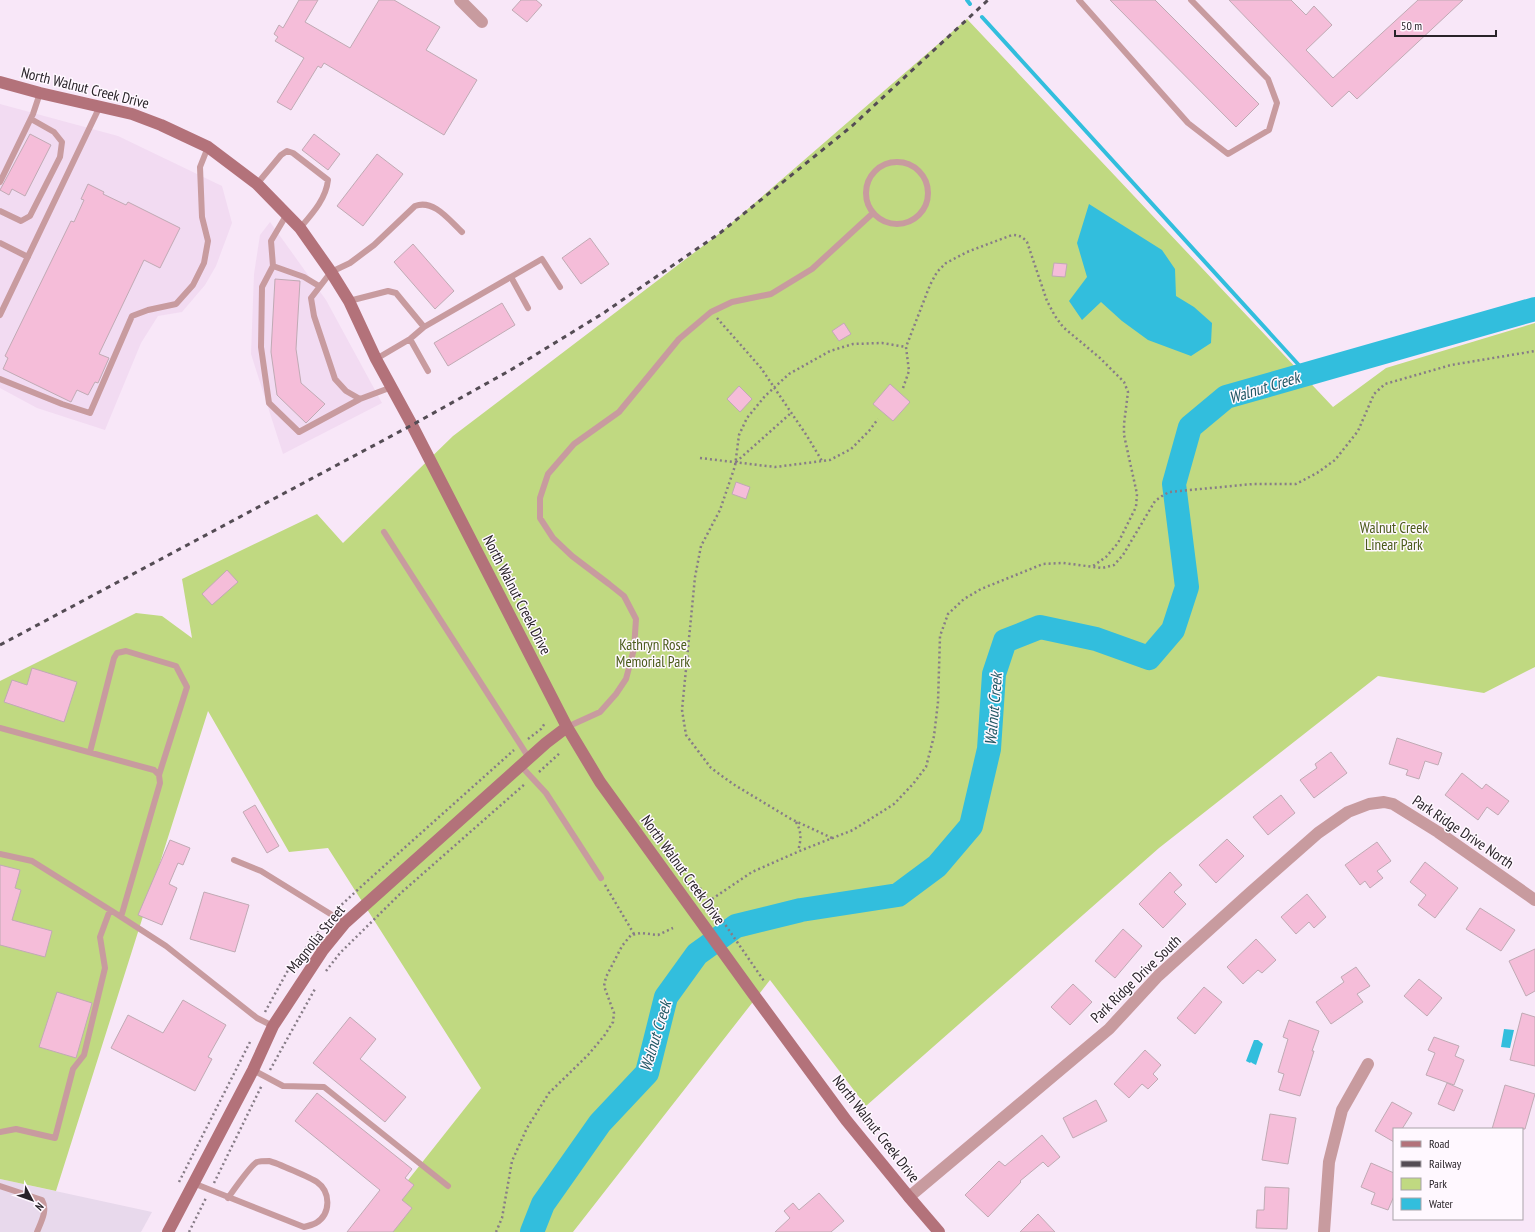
<svg xmlns="http://www.w3.org/2000/svg" width="1535" height="1232" viewBox="0 0 1535 1232" font-family="'PT Sans Narrow',sans-serif">
<style>
.built{fill:#f2dbf2}
.education{fill:#e8d9ec}
.green{fill:#c0d981}
.water{fill:#32bedd}
.lines{fill:none;stroke-linecap:round;stroke-linejoin:round}
.stream{stroke:#32bedd;stroke-width:4}
.river{stroke:#32bedd;stroke-width:24}
.building{fill:#f5bdd9;stroke:#c0aab4}
.path{stroke:#877c87;stroke-width:2.5;stroke-dasharray:2 3;stroke-linecap:butt}
.lane{stroke:#c89b9f;stroke-width:6}
.street{stroke:#c89b9f;stroke-width:12}
.secondary{stroke:#b3727a;stroke-width:12}
.rail{stroke:#544c54;stroke-width:3;stroke-dasharray:5 5;stroke-linecap:butt}
.labels{text-anchor:middle;stroke-width:3;stroke-linejoin:round;paint-order:stroke}
.street-label{font-size:15px;fill:#292329;stroke:#fff8ff}
.park-label{font-size:15px;fill:#4b5b1b;stroke:#fff8ff}
.water-label{font-size:16px;font-style:italic;fill:#225865;stroke:#fff8ff}
</style>
<rect width="100%" height="100%" fill="#f8e7f8"/>
<path class="built" d="M0 104 118 136 222 186 232 223 216 266 205 285 182 312 158 316 141 343 105 430 37 408 0 388Z
M270 222 326 300 382 403 283 454 251 354 254 274 260 235Z"/>
<path class="education" d="M0 1179 152 1212 141 1232H0Z"/>
<path class="green" d="M967 19 1333 407 1386 368 1535 323V667L1484 693 1378 676 1159 848 866 1106 770 980 573 1232H367L481 1088 328 848 289 852 208 711 56 1191 0 1179V681L136 613 162 616 192 638 182 579 317 514 343 543 453 436 720 233Z"/>
<path class="water" d="M1089 204 1162 250 1175 269 1176 296 1194 307 1212 323 1211 343 1191 356 1148 340 1122 321 1101 302 1082 320 1069 301 1087 277 1077 243Z
M1504 1029 1514 1030 1510 1048 1501 1047Z
M1254 1040H1258L1263 1044 1256 1065 1252 1063 1251 1062 1250 1063 1246 1061Z"/>
<g class="lines">
<path class="stream" d="M967 0 970 4
M982 17 1307 374"/>
<path class="river" d="M532 1232 543 1204 600 1123 647 1073 666 997 697 954 736 926 801 910 898 895 937 866 971 826 989 749 994 674 1005 641 1040 627 1096 639 1149 658 1173 630 1187 587 1174 484 1190 427 1226 397 1535 309"/>
</g>
<path class="building" d="M299 0H318L305 22 350 48 379 0H394L440 27 426 50 477 80 444 135 324 63 321 68 318 66 291 110 277 102 304 58 275 41 278 37 274 34 279 25 283 28Z
M521 0H536L542 5 527 22 512 10Z
M1110 0H1155L1259 104 1236 127Z
M1229 0H1291L1306 15 1314 6 1332 25 1306 50 1333 78 1418 0H1463L1357 99 1349 91 1332 107Z
M30 134 51 145 25 196 12 189 9 195 0 190Z
M314 134 340 154 328 170 302 150Z
M377 154 403 174 363 226 337 206Z
M88 184 104 192 103 194 126 205 128 202 180 228 160 268 144 260 99 354 109 358 98 383 95 382 88 395 77 390 71 402 3 369 8 358 5 356 71 221 74 222 84 200 81 199Z
M590 238 609 264 581 284 562 258Z
M413 244 454 291 435 309 394 262Z
M1054 263 1067 264 1065 277 1052 276Z
M275 279 300 281 296 349 301 383 325 404 306 423 277 395 271 352Z
M502 303 515 325 448 366 434 343Z
M844 323 851 334 839 341 832 331Z
M890 384 910 402 893 421 873 404Z
M739 386 752 399 740 412 727 399Z
M736 482 750 487 746 499 732 494Z
M227 570 238 582 212 605 202 594Z
M32 668 77 682 64 722 4 702 12 680 27 685Z
M1397 738 1442 753 1438 765 1425 761 1419 779 1406 775 1408 770 1389 764Z
M1331 752 1347 773 1314 798 1300 780 1317 768 1315 764Z
M1462 773 1482 789 1486 784 1509 801 1498 815 1487 807 1478 820 1445 795Z
M1281 795 1295 813 1268 835 1253 817Z
M255 805 279 846 267 853 243 812Z
M1227 839 1244 856 1216 883 1199 865Z
M170 840 190 848 183 865 178 863 169 884 177 888 162 925 138 915Z
M1377 842 1391 861 1377 871 1383 878 1370 888 1365 881 1360 885 1345 865Z
M1425 862 1458 888 1435 918 1418 905 1426 895 1410 882Z
M0 865 20 870 15 888 21 890 12 920 52 931 45 957 0 945Z
M1170 872 1182 885 1174 892 1186 904 1163 928 1139 904Z
M204 892 249 905 235 952 190 939Z
M1307 894 1326 917 1314 928 1309 922 1296 934 1281 917Z
M1480 908 1515 930 1501 951 1466 929Z
M1123 929 1142 946 1115 978 1095 961Z
M1256 939 1276 960 1262 973 1258 970 1243 984 1227 967Z
M1535 949V991L1526 996 1509 961Z
M1356 967 1370 986 1357 994 1363 1002 1331 1024 1316 1002 1344 982 1341 977Z
M1419 979 1442 998 1427 1016 1404 996Z
M1073 984 1092 1002 1070 1025 1051 1007Z
M1204 987 1222 1002 1195 1034 1177 1018Z
M57 992 92 1003 76 1058 39 1047Z
M183 1000 226 1025 208 1057 212 1059 195 1091 111 1048 128 1015 163 1033Z
M1522 1013 1535 1017V1066L1510 1060Z
M350 1017 376 1039 360 1059 406 1097 385 1122 313 1063Z
M1289 1020 1319 1031 1312 1051H1314L1300 1096 1279 1090 1284 1074 1278 1072 1288 1039 1283 1037Z
M1434 1037 1459 1046 1455 1056 1464 1060 1454 1085 1426 1075 1435 1053 1428 1050Z
M1145 1050 1161 1065 1153 1074 1158 1079 1148 1089 1142 1084 1129 1098 1114 1084Z
M1447 1083 1463 1090 1454 1111 1438 1104Z
M1505 1085 1535 1094 1525 1129H1492Z
M317 1093 412 1169 405 1178 414 1185 402 1200 412 1208 393 1232H347L380 1190 295 1121Z
M1096 1100 1107 1121 1073 1138 1063 1118Z
M1392 1102 1412 1113 1402 1129H1394V1142L1375 1131Z
M1270 1114 1296 1118 1288 1164 1262 1160Z
M1042 1135 1060 1157 1048 1167 1043 1162 1020 1181 1021 1182 988 1217 965 1195 999 1161 1005 1166Z
M1371 1163 1394 1173V1196L1388 1210 1371 1204 1375 1193 1361 1187Z
M1265 1187 1289 1188 1287 1229 1256 1228 1257 1210H1264Z
M819 1193 844 1221 831 1232H775L790 1218 784 1211 793 1203 799 1210Z
M1038 1214 1055 1232H1020Z"/>
<g class="lines">
<path class="path" d="M717 318 761 368 807 436 822 461
M903 388 909 371 906 347 930 285 937 272 946 263 967 252 1012 235C1019 235 1023 237 1027 242L1047 301 1055 316 1063 327 1100 358 1124 382 1128 392 1124 424V435L1137 494 1136 507 1118 543 1106 557 1093 566
M700 458 775 467 830 460 851 449 869 431 878 419
M736 462 791 413
M528 739 541 729 545 723
M539 772 561 752
M796 822C802 832 801 840 798 851
M832 838 791 819 733 784 711 768 686 735 682 710 695 577 701 546 720 510 735 466 739 435 747 418 765 396 789 374 830 351 853 344 882 343 906 347
M605 885 634 934
M700 888 764 981
M712 899 752 872 802 850 853 830 894 804 913 784 926 767 934 736 938 702 940 636 948 614 964 599 981 589 1043 564 1063 563 1102 568 1114 565 1123 555 1155 501 1162 496 1169 492 1253 484H1296L1317 473 1335 460 1358 431 1374 394 1385 384 1451 365 1535 351
M338 908 364 884 514 750
M326 971 340 953 402 892 526 783
M265 1012 287 972 326 922
M270 1070 316 987
M179 1182 250 1042
M214 1183 262 1085
M189 1232 206 1198
M496 1232 502 1218 512 1161 527 1128 549 1093 588 1055 604 1036 613 1022 614 1013 604 986 606 977 622 946 631 935 641 933 658 935 673 928"/>
<path class="lane" d="M1079 0 1188 123 1228 154 1269 130 1277 103 1268 79 1191 0
M866 193a31 31 0 1 1 62 0a31 31 0 1 1-62 0Z
M0 182 33 114 40 93
M257 184 281 155 287 151 293 153 328 180C326 199 312 214 300 228
M0 211 21 221 30 216 60 157 62 142 54 132 31 119
M287 214 271 241 273 266 304 277 319 286
M0 243 28 257
M273 266 262 287 261 347 269 403 299 432 360 399
M511 277 528 308
M349 301 388 291 396 293 424 327
M0 315 100 106
M410 339 428 371
M376 359 410 339 424 327 542 259 560 287
M0 379 62 404 90 413 132 316 148 310 176 304 193 285 204 263 208 241 202 217 200 167 208 147
M392 387 360 399 346 391 335 379 314 316 311 298 331 272 350 263 374 245 415 206C434 199 449 220 462 232
M384 532 529 758
M567 727 600 712 616 694 626 679 634 649 636 619 624 596 609 584 572 556 553 538 540 518V498L548 474 574 444 619 412 679 339 711 312 732 302 771 294 812 269 873 213
M0 728 154 770 159 775 160 783 121 917
M90 752 114 658 117 653 126 651 176 666 187 687 159 775
M521 766 546 793 601 878
M0 854 32 861 115 913 166 946 257 1018 273 1026
M234 860 261 871 345 923
M253 1070 283 1086 324 1087 448 1186
M0 1132 16 1129 55 1138 73 1069 84 1055 105 968 100 937 110 910
M193 1183 304 1227C308 1226 312 1225 316 1223 331 1214 331 1192 317 1182 311 1178 277 1163 269 1161 266 1161 260 1161 257 1162 251 1165 233 1191 228 1198
M0 1186 42 1200C48 1210 41 1222 37 1232"/>
<path class="street" d="M460 0 482 22
M909 1197 1109 1029 1158 976 1251 892 1318 833 1348 812 1369 804 1384 802 1393 804 1438 832 1535 900
M1324 1232 1329 1162 1342 1110 1368 1064"/>
<path class="secondary" d="M0 82 40 93 132 114 161 125 208 147 257 184 300 228 331 272 349 301 376 359 412 425 567 727 600 782 751 991 846 1120 909 1197 939 1232
M168 1232 253 1070 273 1026 323 950 345 923 546 743 567 727"/>
<path class="rail" d="M0 645 412 425 509 371 602 314 720 233 852 126 988 0"/>
</g>
<g class="labels">
<g class="street-label">
<text transform="translate(85 88) rotate(14)" y="5">North Walnut Creek Drive</text>
<text transform="translate(517 595) rotate(63)" y="5">North Walnut Creek Drive</text>
<text transform="translate(1463 832) rotate(34)" y="5">Park Ridge Drive North</text>
<text transform="translate(683 870) rotate(54)" y="5">North Walnut Creek Drive</text>
<text transform="translate(316 939) rotate(-51)" y="5">Magnolia Street</text>
<text transform="translate(1136 979) rotate(-44)" y="5">Park Ridge Drive South</text>
<text transform="translate(876 1129) rotate(52)" y="5">North Walnut Creek Drive</text>
</g>
<g class="park-label">
<text x="1394" y="533">Walnut Creek<tspan x="1394" dy="17">Linear Park</tspan></text>
<text x="653" y="650">Kathryn Rose<tspan x="653" dy="17">Memorial Park</tspan></text>
</g>
<g class="water-label">
<text transform="translate(1264 387) rotate(-17)" y="6">Walnut Creek</text>
<text transform="translate(993 709) rotate(-85)" y="6">Walnut Creek</text>
<text transform="translate(655 1036) rotate(-73)" y="6">Walnut Creek</text>
</g>
</g>
<rect x="1393" y="1128" width="130" height="92" fill="#fff8ff" stroke="#a9a3a9"/>
<rect x="1401" y="1141" width="20" height="6" fill="#b3727a" stroke="#a9a3a9"/>
<text x="1429" y="1148" font-size="12" fill="#292329">Road</text>
<rect x="1401" y="1161" width="20" height="6" fill="#544c54" stroke="#a9a3a9"/>
<text x="1429" y="1168" font-size="12" fill="#292329">Railway</text>
<rect x="1401" y="1178" width="20" height="12" fill="#c0d981" stroke="#a9a3a9"/>
<text x="1429" y="1188" font-size="12" fill="#292329">Park</text>
<rect x="1401" y="1198" width="20" height="12" fill="#32bedd" stroke="#a9a3a9"/>
<text x="1429" y="1208" font-size="12" fill="#292329">Water</text>
<g transform="translate(32 1200) rotate(131)" stroke="#fff8ff" stroke-width="3" paint-order="stroke">
<path d="M0-3L7 15L0 10L-7 15Z" fill="#292329"/>
<text y="-6" font-size="11" font-weight="bold" text-anchor="middle" fill="#292329">N</text>
</g>
<path d="M1395 30v6h101v-6" fill="none" stroke="#292329" stroke-width="2"/>
<text x="1401" y="30" font-size="12" fill="#292329" stroke="#fff8ff" stroke-width="3" paint-order="stroke">50 m</text>
</svg>
